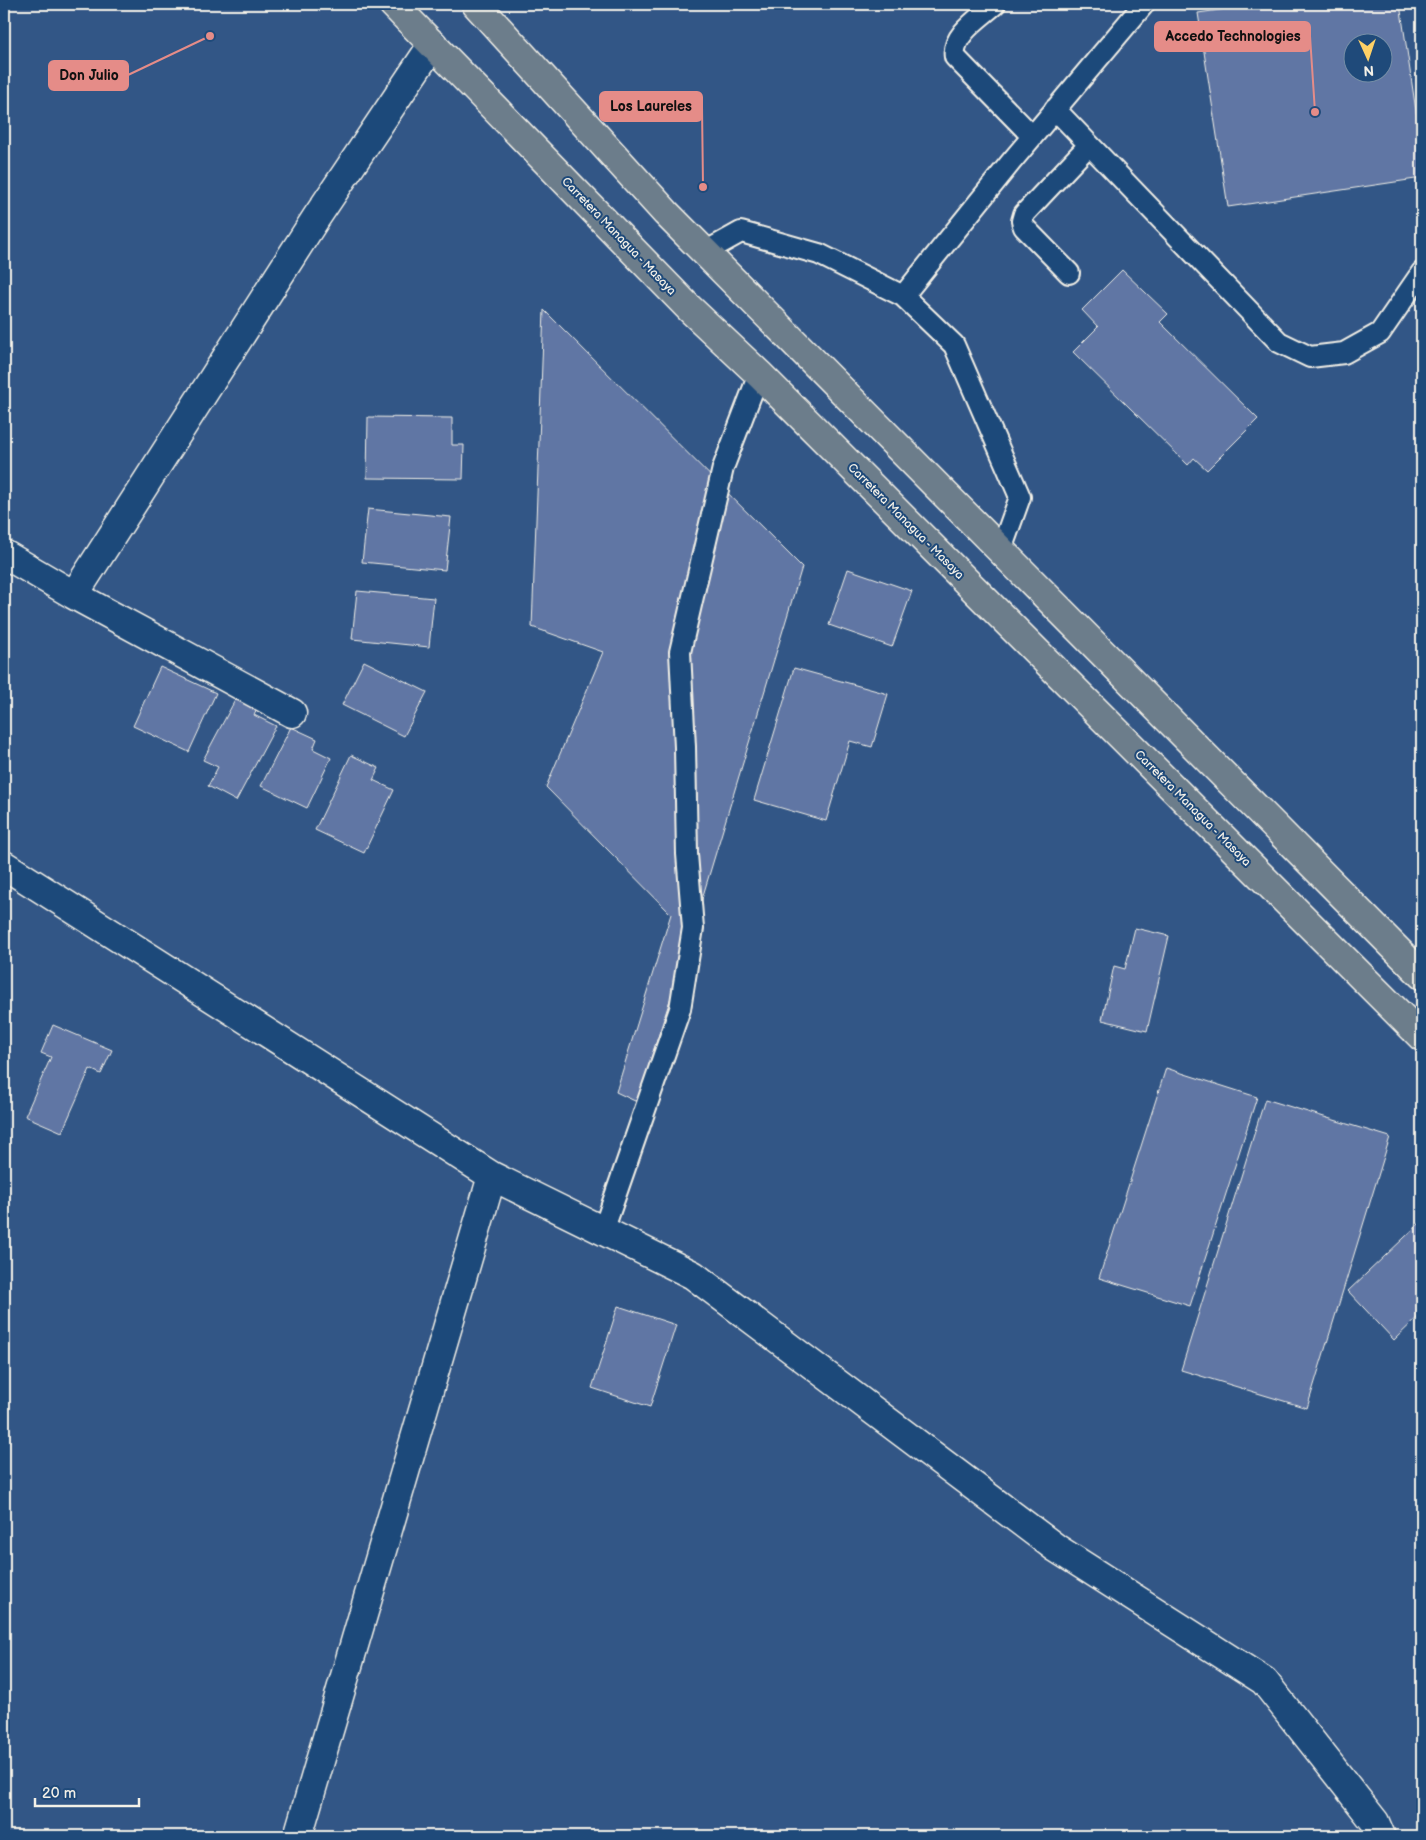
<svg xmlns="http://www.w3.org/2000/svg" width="1426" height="1840" viewBox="0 0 1426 1840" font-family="'Balsamiq Sans',sans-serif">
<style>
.building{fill:#6076a4;stroke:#f4f1e8;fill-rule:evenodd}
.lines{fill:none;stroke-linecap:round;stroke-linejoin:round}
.lane-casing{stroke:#f4f1e8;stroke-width:24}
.street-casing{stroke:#f4f1e8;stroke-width:31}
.highway-casing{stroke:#f4f1e8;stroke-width:31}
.lane{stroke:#1f4a7a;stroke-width:20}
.street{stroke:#1f4a7a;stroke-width:28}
.highway{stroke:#6c7d8b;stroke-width:28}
.labels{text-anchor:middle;stroke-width:4;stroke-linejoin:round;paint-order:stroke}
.street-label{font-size:12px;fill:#f4f1e8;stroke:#1f4a7a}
.leader{fill:none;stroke:#e58c88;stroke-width:2}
.callout-dot{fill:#e58c88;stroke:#1f4a7a;stroke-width:2}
.callout{fill:#e58c88;stroke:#e58c88;stroke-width:2}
.callout-label{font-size:14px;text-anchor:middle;font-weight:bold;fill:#111}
</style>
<rect width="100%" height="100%" fill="#325686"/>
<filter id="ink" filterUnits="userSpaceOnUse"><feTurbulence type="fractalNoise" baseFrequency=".02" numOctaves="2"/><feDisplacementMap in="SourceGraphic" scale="10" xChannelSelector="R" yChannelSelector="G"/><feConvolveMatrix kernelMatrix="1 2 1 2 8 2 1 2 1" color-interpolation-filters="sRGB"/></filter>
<g filter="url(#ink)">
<path class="building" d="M1262 4H1400L1422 151V178L1228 207 1198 13ZM1354 42H1384V72H1354Z
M1122 270 1168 314 1160 322 1258 419 1207 470 1194 458 1188 465 1073 352 1098 327 1082 310Z
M544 310 802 567 692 932 637 1102 616 1092 671 914 546 787 603 652 532 627Z
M368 417 452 418V445H464L463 479 367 478Z
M368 509 451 517 445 570 362 562Z
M848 569 912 591 892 647 829 625Z
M357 591 434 598 429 647 352 639Z
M364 661 427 692 404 736 342 705Z
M160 667 216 693 189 752 133 726Z
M794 668 888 694 872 747 850 741 826 821 754 800Z
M241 689 263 700 254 715 276 726 236 801 208 786 218 767 203 760Z
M291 727 317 739 313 749 331 758 307 808 261 786Z
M351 755 379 768 373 780 394 790 364 853 315 830Z
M1135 928 1169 936 1147 1031 1102 1020 1114 966 1125 969Z
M53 1025 112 1050 101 1074 90 1069 62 1132 25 1116 51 1057 41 1053Z
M1166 1068 1257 1097 1190 1306 1099 1278Z
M1265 1099 1390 1137 1307 1408 1181 1370Z
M1422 1221V1313L1394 1340 1348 1291Z
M618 1306 676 1325 650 1407 592 1388Z"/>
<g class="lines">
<g class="lane-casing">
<path id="lane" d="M995 4C981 17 951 35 955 57L1032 136
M1055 109 1279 342 1310 357 1344 353 1380 333 1422 272
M705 252 741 232 819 254 903 296 954 345 1020 497 1001 550
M1069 273 1024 227 1022 221 1024 214 1089 145
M903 296 1011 162 1144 4
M603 1231 680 1009 693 928 687 854 685 747 680 652 723 468 759 374"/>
</g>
<g class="street-casing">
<path id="street" d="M4 554 74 595 316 218 433 44
M74 595 292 713
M4 865 492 1176 693 1275 1056 1548 1264 1681 1375 1822 1381 1836
M298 1836 492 1176"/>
</g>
<g class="highway-casing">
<path id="highway" d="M393 4 689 308 759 374 1422 1037
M476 4 666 213 1422 975"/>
</g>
<use href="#lane" class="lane"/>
<use href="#street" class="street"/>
<use href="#highway" class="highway"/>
</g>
</g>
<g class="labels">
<g class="street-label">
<text transform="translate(619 236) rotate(46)" y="4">Carretera Managua - Masaya</text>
<text transform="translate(906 521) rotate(45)" y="4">Carretera Managua - Masaya</text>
<text transform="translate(1193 808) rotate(45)" y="4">Carretera Managua - Masaya</text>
</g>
</g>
<path class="leader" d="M1315 112L1310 36M210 36L128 75M703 187L702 106"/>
<g class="callout-dot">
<circle cx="1315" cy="112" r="5"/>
<circle cx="210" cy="36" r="5"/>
<circle cx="703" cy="187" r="5"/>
</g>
<g class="callout">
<rect x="1155" y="22" width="155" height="29" rx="5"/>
<rect x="49" y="61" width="79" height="29" rx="5"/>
<rect x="600" y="92" width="102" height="29" rx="5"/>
</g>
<g class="callout-label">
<text x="1233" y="41">Accedo Technologies</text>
<text x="89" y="80">Don Julio</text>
<text x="651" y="111">Los Laureles</text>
</g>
<rect width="1426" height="1840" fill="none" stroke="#1f4a7a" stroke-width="20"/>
<rect x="10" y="10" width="1406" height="1820" fill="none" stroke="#f4f1e8" stroke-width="2" filter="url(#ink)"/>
<g transform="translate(1368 58) rotate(177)"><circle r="24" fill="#1f4a7a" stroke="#748da6"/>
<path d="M0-4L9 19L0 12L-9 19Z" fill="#ffd166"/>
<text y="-8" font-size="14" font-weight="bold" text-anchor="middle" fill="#f4f1e8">N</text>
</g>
<path d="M35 1798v8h104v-8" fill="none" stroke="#f4f1e8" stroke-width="2.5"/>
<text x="42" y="1798" font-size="15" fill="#f4f1e8" stroke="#1f4a7a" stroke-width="4" paint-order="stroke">20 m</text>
</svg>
